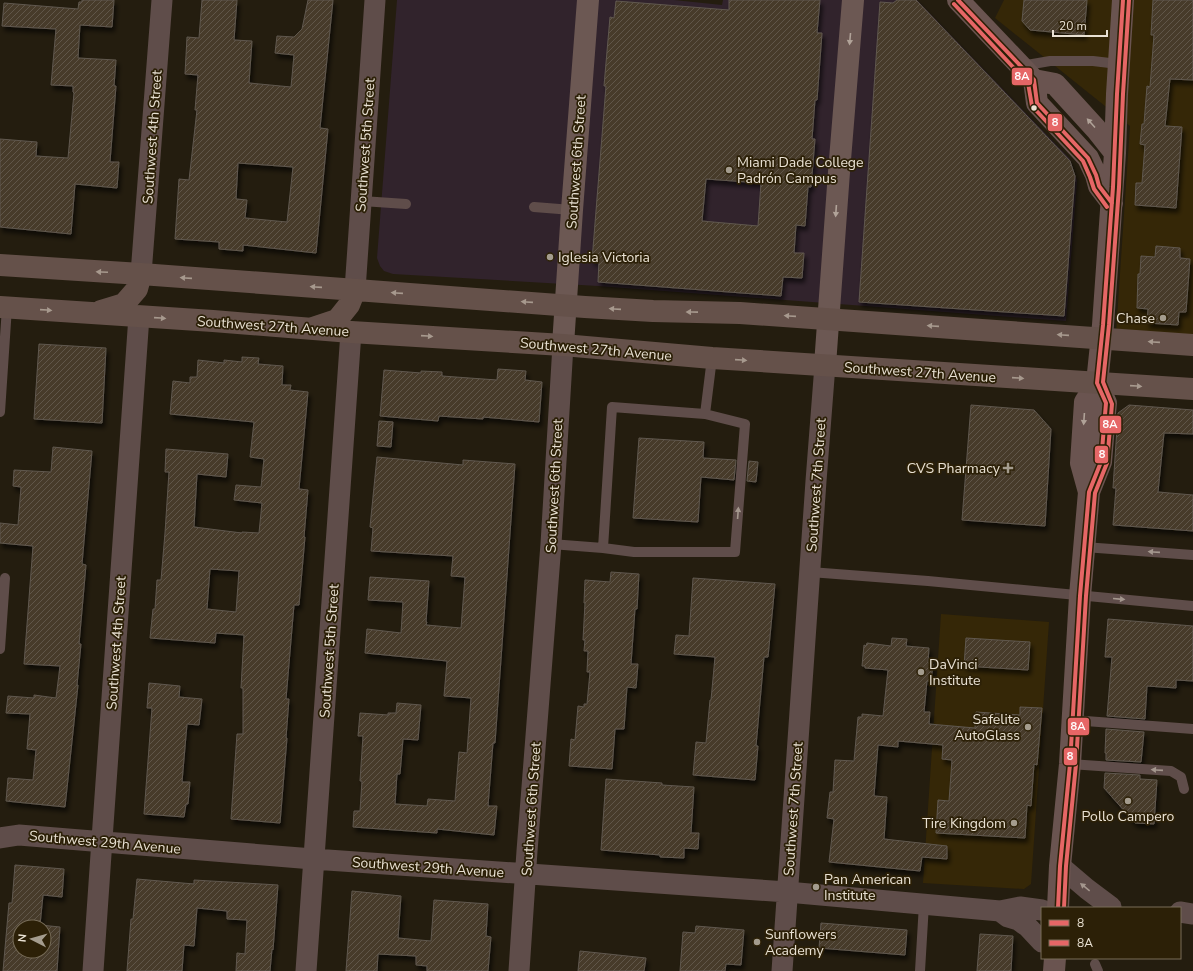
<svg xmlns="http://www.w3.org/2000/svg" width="1193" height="971" viewBox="0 0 1193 971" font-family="'Nunito Sans',sans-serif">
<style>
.built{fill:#352707}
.education{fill:#31232c}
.building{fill:url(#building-hatch);stroke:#60584e;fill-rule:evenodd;filter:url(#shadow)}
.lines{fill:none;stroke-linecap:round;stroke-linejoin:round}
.lane{stroke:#5f4d4a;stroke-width:10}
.street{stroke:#5f4d4a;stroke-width:21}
.secondary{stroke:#6c5853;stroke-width:22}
.primary{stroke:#6a5450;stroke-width:22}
.highway{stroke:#65514a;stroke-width:22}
.bus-1-casing{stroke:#2c2007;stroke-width:7}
.bus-2-casing{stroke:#2c2007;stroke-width:7}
.bus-1{stroke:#e66666;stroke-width:4}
.bus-2{stroke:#e66666;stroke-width:4}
.oneway{fill:#b1a399}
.oneway2{fill:#b0a298}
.oneway3{fill:#a7998e}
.oneway4{fill:#a4978e}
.bus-dot{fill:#e9e1d3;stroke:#2c2007;stroke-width:1.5}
.poi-dot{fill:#a49c8e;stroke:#2c2007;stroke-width:1.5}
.labels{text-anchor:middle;stroke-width:3.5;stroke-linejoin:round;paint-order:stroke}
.street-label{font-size:14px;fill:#e9e1d3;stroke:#2c2007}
.poi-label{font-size:14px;fill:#e9e1d3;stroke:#2c2007;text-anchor:start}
.line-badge{stroke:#2c2007;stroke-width:1.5}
.badge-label{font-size:11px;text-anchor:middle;font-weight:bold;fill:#fff}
</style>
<defs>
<pattern id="building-hatch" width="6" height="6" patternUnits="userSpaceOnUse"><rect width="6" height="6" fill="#463a2c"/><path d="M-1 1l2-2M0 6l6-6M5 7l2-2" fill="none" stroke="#61564a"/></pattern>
<filter id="shadow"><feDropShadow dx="2.5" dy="4.5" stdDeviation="2" flood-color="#0009"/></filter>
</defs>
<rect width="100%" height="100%" fill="#241d0f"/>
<path class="built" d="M1004 0H1193V339L1116 333 1130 126 995 18Z
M941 614 1049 622 1031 884 1024 889 923 883Z"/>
<path class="education" d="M397 0H674L722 5 723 0H917L1070 159 1077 181 1066 321 598 286 393 274 384 271 380 266 377 258Z"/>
<path class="building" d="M82 0H114L112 27 80 25 78 58 116 60 114 86H116L110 162H119L117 188 75 184 71 234 0 227V139L37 142 36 156 68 158 74 93 73 92V86L51 85 56 29 2 26 4 3 78 9 79 2H82Z
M202 0H237L234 40 252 41 249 83 291 87 294 55 275 53 277 36 294 37 302 29 308 0H333L320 128 328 129 316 253 243 245V251L219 249V242L175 239 179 179 189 180 197 110H195L198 75 185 74 187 37 199 38ZM238 163 293 167 287 222 245 218 247 200 236 199Z
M729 0H820L817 33H822L817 100H815L812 139H815L811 187H808L805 226 796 225 794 253H804L802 278 783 277 781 296 598 282 599 261H592L606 86H604L610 17 614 18 616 1 729 10ZM706 179 761 183 758 226 702 221Z
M897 0H916L1070 161 1075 176 1064 316 859 302 880 2 893 3Z
M1024 0H1087L1084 35 1030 30 1022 21Z
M1153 0H1193V80L1170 79 1165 126 1182 127 1176 208 1135 205 1136 183H1142L1145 145 1140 144 1142 124H1144L1147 86 1150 87 1154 35H1151Z
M1156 246 1180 248V258L1190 259 1186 312H1179L1178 325 1147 323 1148 309 1137 308 1138 274H1140L1141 256 1155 257Z
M39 344 106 348 102 423 34 419Z
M242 357 259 358 258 364 283 366 282 385H291L290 390 308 392 299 489 308 490 304 537H305L299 605H294L286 699H289L286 738H287L280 823 231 819 237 734H243V688H241L244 635 216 633 215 643 150 638 153 609H155L157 580H161L165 533 169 472H165L166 449 228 454 226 477 197 474 194 527 242 533V532L259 533 262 503 234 500 236 485 261 487 264 459 250 457 254 422 170 414 173 381 190 383V377H197L198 360 224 363V360L242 362ZM210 569 239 571 236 612 207 609Z
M498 369 526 371 525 380 542 382 539 422 483 417V419L439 416 438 421 380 416 384 370 421 373V371L442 372V376L497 380Z
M971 405 1034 410 1051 429 1045 526 962 520Z
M1129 405 1193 410V434L1164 433 1158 492 1193 495V531L1113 525 1116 488H1113L1118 413Z
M379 421 393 422 391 447 377 446Z
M639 438 704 442 703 458 736 460 734 480 701 477 698 522 633 518Z
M53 447 92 451 82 564 86 565 79 644H81L77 685H78L65 807 6 801 8 778 33 780 36 750 27 749 30 714 6 713 8 696 34 698V695L56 698 60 666 24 664 33 546 0 543V523L18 525 21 487 13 486 14 470 51 472Z
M377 457 463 465V460L515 464 495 743H493L488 806H497L494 835 437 829V833L353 827 354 811H360L362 781H360L363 736H358L360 713 388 715V713H396L397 703 421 705 418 740 403 739 400 774H397L395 804 427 806 428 799 455 801 459 752 467 753 471 698 444 696 447 661 365 653 367 629 401 633 403 602 368 600 370 577 429 581 426 622H427L426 625 461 628 465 577 451 576 453 556 371 551 373 528 370 527Z
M749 461 758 462 756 482 747 481Z
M611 572 639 574 637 609H635L631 664H638L636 688 627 687 624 729H615L612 769 569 766 571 739 575 740 578 706 584 707V704H587L590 672H587L588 651H584L585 640H583L585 603H584L585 580 610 582Z
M693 578 775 584 768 657H764L756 746H758L755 780 693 775 696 742 706 743 710 700H711L715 657 674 654 676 635 689 636Z
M1108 619 1193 626V681L1176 680V688L1147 686 1145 719 1107 716 1112 657H1105Z
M892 638 907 639 906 646 929 648 928 663 933 664 931 681H927L924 712H930L929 724 975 728 976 712 1020 715V707L1042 708 1037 765 1034 764 1031 806 1027 805 1025 838 936 833 938 800 949 801 952 760 942 759 943 745 898 741V747L878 745 874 796 887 797 884 839 947 846V859L922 857 920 871 829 862 834 819 827 818 830 792H833L835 760 854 761 858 717H862V714L883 716 888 670 865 668V666H862L864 645 866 646 867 643 891 646Z
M966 638 1030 642 1028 670 964 666Z
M149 683 180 686 179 697 202 699 199 725 187 724 182 782H190L188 804H186L184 817 144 814 152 708H147Z
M1106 729 1144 732 1141 762 1106 760V753H1105Z
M1105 773 1140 775V779L1157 780 1154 824 1135 823 1104 788Z
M606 779 662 783V785L694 787 691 833H699L698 849 684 848V858L660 857V855L601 850Z
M15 865 64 869 62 897 43 895 40 925 60 927 57 971H3L9 903H12ZM20 927H44V951H20Z
M137 879 194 884V880L278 885 273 950 272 949 270 971H236L237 953 245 954 247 920 227 919V911L197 908 194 946 184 945 182 971H127L131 919H133Z
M352 891 401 896 398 938 431 941 434 900 488 904 486 936 491 937 488 971H427V966L416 965V956L378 954 377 971H346Z
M821 923 907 930 905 955 819 948Z
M696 926 744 930 741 965 726 964 725 971H680L683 932 695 933Z
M980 934 1013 936 1011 971H977Z
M580 951 646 958 644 971H578Z"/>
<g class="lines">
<path class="lane" d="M1021 66 1050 61H1093L1118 64
M362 201 406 204
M534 207 572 210
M0 412 7 307
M551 544 603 548 612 407 705 414 712 358
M1084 547 1193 555
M603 548 634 552H735L745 424 705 414
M810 572 928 581 1193 606
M0 649 5 578
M1072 720 1193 729
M1070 764 1171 771 1181 777 1184 789
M1095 964 1098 971
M920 971 924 904"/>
<path class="street" d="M141 274 162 0
M355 290 375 0
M0 838 19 835 313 859 787 892 1000 911 1020 907 1042 910
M1060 866 1087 889 1111 907
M1000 911 1008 917 1018 920 1028 927 1042 942
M1180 912 1193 914
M93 971 103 825 139 316
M306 971 351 332
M519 971 527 851 551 544 563 345
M782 971 816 481 825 365"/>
<path class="secondary" d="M563 345 572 210 588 0
M825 365 839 172 853 0"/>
<path class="primary" d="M958 0 1034 80 1055 84 1096 129 1115 153
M1034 80 1037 103 1088 158 1096 175 1099 186 1112 203
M1089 492 1081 463 1085 402 1097 383 1103 325 1115 153 1117 94 1123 0
M1058 908 1060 866 1070 764 1080 596 1089 492 1101 462 1105 413 1106 403 1097 383
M1054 971 1055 958"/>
<path class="highway" d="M0 265 141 274 585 307 653 311 740 313 1193 345
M0 307 213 321 351 332 563 345 712 358 1193 389
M101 311 124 304 137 289 141 274
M313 328 337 320 349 305 355 290"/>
<g class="bus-1-casing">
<path id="bus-1" d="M958 0 1034 80 1037 103 1088 158 1096 175 1099 186 1112 203
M1058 908 1060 866 1070 764 1080 596 1089 492 1101 462 1106 403 1097 383 1103 325 1113 187 1117 94 1123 0"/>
</g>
<g class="bus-2-casing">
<path id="bus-2" d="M954 4 1028 83 1032 106 1083 161 1090 177 1094 189 1107 207
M1064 908 1066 866 1076 764 1086 596 1095 493 1107 463 1112 404 1103 382 1109 325 1119 187 1123 94 1129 0"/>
</g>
<use href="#bus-1" class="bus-1"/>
<use href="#bus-2" class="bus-2"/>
</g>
<defs><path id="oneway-solid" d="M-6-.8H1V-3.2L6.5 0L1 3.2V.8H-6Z"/></defs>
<g class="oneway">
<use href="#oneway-solid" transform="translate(850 39) rotate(95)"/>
<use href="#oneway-solid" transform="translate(836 211) rotate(94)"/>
</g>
<g class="oneway2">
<use href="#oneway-solid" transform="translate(1091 123) rotate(-132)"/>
<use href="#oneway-solid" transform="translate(1084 419) rotate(94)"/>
</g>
<g class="oneway3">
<use href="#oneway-solid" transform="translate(102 272) rotate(-177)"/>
<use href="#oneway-solid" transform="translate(186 278) rotate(-176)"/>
<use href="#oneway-solid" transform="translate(316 287) rotate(-176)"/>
<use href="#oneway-solid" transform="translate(397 293) rotate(-176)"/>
<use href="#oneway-solid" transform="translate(527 302) rotate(-176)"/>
<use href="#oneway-solid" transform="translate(615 309) rotate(-176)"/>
<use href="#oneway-solid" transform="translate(46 310) rotate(4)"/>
<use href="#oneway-solid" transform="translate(692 312) rotate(-179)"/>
<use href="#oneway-solid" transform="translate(790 316) rotate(-176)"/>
<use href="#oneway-solid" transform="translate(160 318) rotate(4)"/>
<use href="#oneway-solid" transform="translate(933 326) rotate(-176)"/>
<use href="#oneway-solid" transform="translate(1063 335) rotate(-176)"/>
<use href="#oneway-solid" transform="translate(427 336) rotate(4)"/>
<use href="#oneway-solid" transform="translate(1154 342) rotate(-176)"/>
<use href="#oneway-solid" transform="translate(741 360) rotate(4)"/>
<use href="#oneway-solid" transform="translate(1018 378) rotate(4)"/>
<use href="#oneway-solid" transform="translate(1136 386) rotate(4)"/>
</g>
<g class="oneway4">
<use href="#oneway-solid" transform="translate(738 513) rotate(-86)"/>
<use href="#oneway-solid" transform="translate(1154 552) rotate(-176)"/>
<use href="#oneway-solid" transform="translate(1119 599) rotate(5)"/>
<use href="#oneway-solid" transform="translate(1157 770) rotate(-176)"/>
<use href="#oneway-solid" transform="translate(1085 887) rotate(-141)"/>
</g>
<circle class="bus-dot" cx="1034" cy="108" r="3.5"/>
<g class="poi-dot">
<circle cx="729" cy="170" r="4"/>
<circle cx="550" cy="257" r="4"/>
<circle cx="1163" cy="318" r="4"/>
<path d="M1006 462h4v4h4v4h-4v4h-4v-4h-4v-4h4z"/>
<circle cx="921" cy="672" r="4"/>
<circle cx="1028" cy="727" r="4"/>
<circle cx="1128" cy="801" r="4"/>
<circle cx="1014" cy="823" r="4"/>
<circle cx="816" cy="887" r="4"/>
<circle cx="757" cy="942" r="4"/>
</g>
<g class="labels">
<g class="street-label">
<text transform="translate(152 137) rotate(-86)" y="5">Southwest 4th Street</text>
<text transform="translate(365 145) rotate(-86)" y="5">Southwest 5th Street</text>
<text transform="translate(576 162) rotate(-86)" y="5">Southwest 6th Street</text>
<text transform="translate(273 326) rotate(4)" y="5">Southwest 27th Avenue</text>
<text transform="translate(596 349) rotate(5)" y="5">Southwest 27th Avenue</text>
<text transform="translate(920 372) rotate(4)" y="5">Southwest 27th Avenue</text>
<text transform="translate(816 485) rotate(-86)" y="5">Southwest 7th Street</text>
<text transform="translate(554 486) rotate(-87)" y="5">Southwest 6th Street</text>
<text transform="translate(116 643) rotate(-86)" y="5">Southwest 4th Street</text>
<text transform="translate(329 651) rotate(-86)" y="5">Southwest 5th Street</text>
<text transform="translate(531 809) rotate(-86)" y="5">Southwest 6th Street</text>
<text transform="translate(793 809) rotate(-86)" y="5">Southwest 7th Street</text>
<text transform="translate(105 842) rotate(5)" y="5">Southwest 29th Avenue</text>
<text transform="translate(428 867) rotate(4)" y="5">Southwest 29th Avenue</text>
</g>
<g class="poi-label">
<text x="737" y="167">Miami Dade College<tspan x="737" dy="16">Padrón Campus</tspan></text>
<text x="558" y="262">Iglesia Victoria</text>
<text x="1155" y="323" text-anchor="end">Chase</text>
<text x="1000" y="473" text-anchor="end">CVS Pharmacy</text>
<text x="929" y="669">DaVinci<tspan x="929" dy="16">Institute</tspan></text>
<text x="1020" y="724" text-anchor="end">Safelite<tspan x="1020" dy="16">AutoGlass</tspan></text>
<text x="1128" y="821" text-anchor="middle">Pollo Campero</text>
<text x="1006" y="828" text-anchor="end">Tire Kingdom</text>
<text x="824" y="884">Pan American<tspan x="824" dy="16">Institute</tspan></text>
<text x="765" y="939">Sunflowers<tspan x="765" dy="16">Academy</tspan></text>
</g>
</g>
<g class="line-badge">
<rect x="1011" y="67" width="22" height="19" rx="4" fill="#e66666"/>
<rect x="1047" y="113" width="16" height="19" rx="4" fill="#e66666"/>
<rect x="1099" y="415" width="23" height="19" rx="4" fill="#e66666"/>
<rect x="1094" y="445" width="15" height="19" rx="4" fill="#e66666"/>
<rect x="1067" y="717" width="23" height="19" rx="4" fill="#e66666"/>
<rect x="1063" y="747" width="15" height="19" rx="4" fill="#e66666"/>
</g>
<g class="badge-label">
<text x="1022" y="80">8A</text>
<text x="1055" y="126">8</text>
<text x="1110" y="428">8A</text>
<text x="1102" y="458">8</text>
<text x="1078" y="730">8A</text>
<text x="1070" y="760">8</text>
</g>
<rect x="1041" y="907" width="140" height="52" fill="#2c2007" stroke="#786d59"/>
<rect x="1049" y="920" width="20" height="6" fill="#e66666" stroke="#786d59"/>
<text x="1077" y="927" font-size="12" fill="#e9e1d3">8</text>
<rect x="1049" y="940" width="20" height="6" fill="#e66666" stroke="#786d59"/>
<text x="1077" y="947" font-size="12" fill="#e9e1d3">8A</text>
<g transform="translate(32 939) rotate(276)"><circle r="19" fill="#2c2007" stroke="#786d59"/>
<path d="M0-3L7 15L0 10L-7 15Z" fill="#a49c8e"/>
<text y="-6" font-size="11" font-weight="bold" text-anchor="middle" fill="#e9e1d3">N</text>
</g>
<path d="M1053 30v6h54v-6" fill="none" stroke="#e9e1d3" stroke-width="2"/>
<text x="1059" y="30" font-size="12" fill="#e9e1d3" stroke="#2c2007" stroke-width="3" paint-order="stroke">20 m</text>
</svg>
